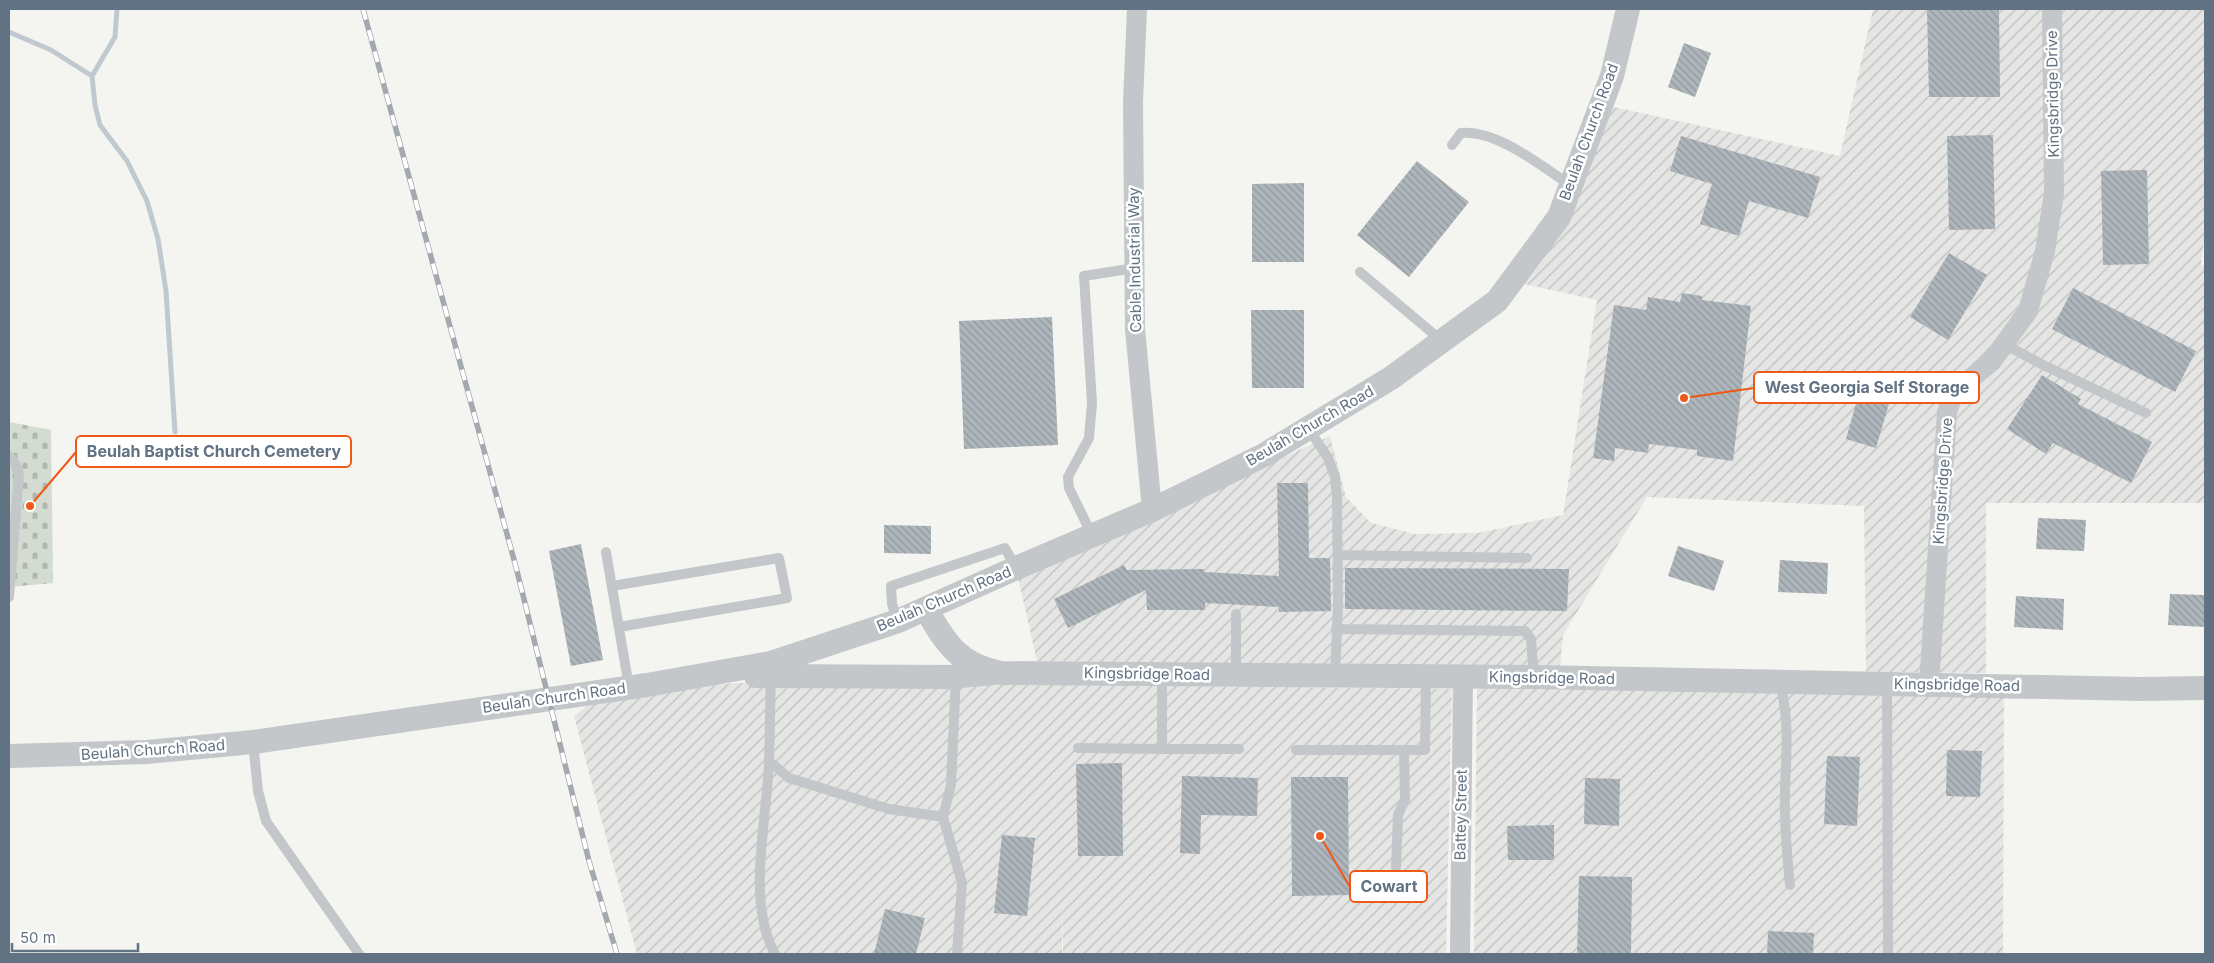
<svg xmlns="http://www.w3.org/2000/svg" width="2214" height="963" viewBox="0 0 2214 963" font-family="Inter,sans-serif">
<style>
.industrial{fill:url(#industrial-furrows)}
.cemetery{fill:url(#cemetery-stones)}
.lines{fill:none;stroke-linecap:round;stroke-linejoin:round}
.stream{stroke:#bfc9cf;stroke-width:5}
.building{fill:url(#building-back-hatch)}
.service{stroke:#c3c7ca;stroke-width:10}
.minor{stroke:#c3c7ca;stroke-width:20}
.tertiary{stroke:#c3c7ca;stroke-width:24}
.rail-casing{stroke:#a3a9af;stroke-width:5.5}
.rail{stroke:#fff;stroke-width:4;stroke-dasharray:11;stroke-linecap:butt}
.labels{text-anchor:middle;stroke-width:5;stroke-linejoin:round;paint-order:stroke}
.street-label{font-size:15px;fill:#617283;stroke:#fff}
.leader{fill:none;stroke:#ef5816;stroke-width:2}
.callout-dot{fill:#ef5816;stroke:#fff;stroke-width:2}
.callout{fill:#fff;stroke:#ef5816;stroke-width:2}
.callout-label{font-size:16px;text-anchor:middle;font-weight:bold;fill:#617283}
</style>
<defs>
<pattern id="industrial-furrows" width="10" height="10" patternUnits="userSpaceOnUse" patternTransform="scale(1.25)"><rect width="10" height="10" fill="#e5e6e4"/><path d="M-1 1l2-2M0 10L10 0M9 11l2-2" fill="none" stroke="#bdbfbe"/></pattern>
<pattern id="cemetery-stones" width="16" height="16" patternUnits="userSpaceOnUse" patternTransform="scale(1.25)"><rect width="16" height="16" fill="#d4dcd1"/><path d="M2 7V4a2 2 0 0 1 4 0v3zM10 15v-3a2 2 0 0 1 4 0v3z" fill="#afb7af"/></pattern>
<pattern id="building-back-hatch" width="6" height="6" patternUnits="userSpaceOnUse" patternTransform="scale(1.25)"><rect width="6" height="6" fill="#aeb5bb"/><path d="M-1 5l2 2M0 0l6 6M5-1l2 2" fill="none" stroke="#91989d"/></pattern>
</defs>
<rect width="100%" height="100%" fill="#f4f5f0"/>
<path class="industrial" d="M1873 9H2205V235L2201 264 2205 266V503H1986V673L1866 672 1864 506 1647 497 1563 635 1560 667 1037 661 1018 578 1330 436 1346 497 1371 523 1415 534 1478 533 1563 515 1597 300 1519 283 1609 106 1840 156Z
M855 682 1452 689 1446 954H1063V900L1062 954H637L574 716 595 699 733 683Z
M1477 683 2004 696 2003 954H1474Z"/>
<path class="cemetery" d="M9 422 51 430 53 583 9 587Z"/>
<g class="lines">
<path class="stream" d="M117 9 115 37 92 76 95 105 100 125 127 161 147 201 158 239 166 291 175 432
M9 32 51 50 92 76"/>
</g>
<path class="building" d="M1927 9H1999L2000 97H1929Z
M1684 43 1711 53 1695 97 1668 87Z
M1993 135 1995 229 1949 230 1947 136Z
M1681 136 1820 177 1808 218 1749 201 1739 236 1700 224 1712 184 1670 171Z
M1417 161 1469 202 1409 277 1357 235Z
M2147 170 2149 264 2103 265 2101 171Z
M1304 183V262H1252V184Z
M1949 253 1987 275 1948 340 1910 317Z
M2073 288 2196 351 2175 392 2052 329Z
M1682 293 1702 296V300L1751 306 1733 461 1697 456V450L1649 444 1648 453 1615 448 1614 461 1593 458 1614 305 1646 310 1648 297 1680 302Z
M1251 310H1304V388H1252Z
M1052 317 1058 445 964 449 959 321Z
M2042 375 2081 399 2078 404 2152 442 2131 483 2053 443 2046 454 2007 429Z
M1863 379 1894 387 1876 448 1846 439Z
M1277 483H1308L1309 558H1330L1331 611 1279 612V607L1205 603V610H1147L1146 590 1068 628 1054 599 1124 565 1127 570 1204 569V572L1279 576Z
M2038 518 2086 520 2084 551 2036 549Z
M884 525 931 526V554L884 553Z
M581 544 603 660 571 666 549 551Z
M1678 546 1724 561 1714 591 1668 576Z
M1780 560 1828 563 1827 594 1778 592Z
M1345 568 1569 569 1567 611 1345 609Z
M2170 594 2205 595V627L2168 625Z
M2016 596 2064 599 2063 630 2014 627Z
M1947 750 1982 751 1980 797 1946 796Z
M1827 756 1860 757 1857 826 1824 824Z
M1122 763 1123 856H1078L1076 764Z
M1182 776 1258 778 1257 816 1201 815 1200 854 1180 853Z
M1291 777H1348L1349 895 1292 896Z
M1585 778 1620 779 1619 826 1584 824Z
M1554 825V860H1508L1507 826Z
M1002 835 1035 838 1027 916 994 913Z
M1579 876 1632 877 1631 954H1577Z
M885 909 925 918 916 954H874Z
M1768 931 1814 933 1813 954H1767Z"/>
<g class="lines">
<path class="service" d="M1452 145 1461 133C1496 129 1541 166 1569 184
M1360 272 1442 341
M2004 344 2043 365 2146 413
M1308 428 1328 458 1335 477 1337 496 1338 605 1335 676
M9 456 15 463 19 474 9 597
M1092 535 1069 488 1068 477 1089 438 1092 403 1084 276 1135 268
M606 552 629 687
M1338 555 1527 558
M612 586 779 558 787 598 619 627
M1236 614V675
M898 621 892 604 891 586 1005 548 1016 568
M1336 629 1525 631 1531 639 1534 677
M771 674C770 704 770 733 769 762 767 821 746 902 775 954
M1780 682C1790 724 1786 751 1785 793 1784 824 1787 854 1790 885
M1887 684 1888 954
M253 742 258 791 266 821 359 954
M1078 748 1162 749V675
M1162 749H1239
M1296 750H1425L1426 676
M769 761 789 778 889 809 943 817 962 883 957 954
M943 817 951 785 956 675
M1396 867 1398 815 1405 800 1404 750"/>
<path class="minor" d="M1137 9 1133 102 1135 329 1152 510
M1929 685 1947 412 1952 398 1963 385 1992 361 2028 311 2045 251 2054 193 2052 9
M1460 954 1463 676"/>
<path class="tertiary" d="M926 609C946 644 959 665 1001 673L1534 677 2141 689 2205 688
M756 676 950 677 993 673
M9 756 147 752 253 742 647 685 771 663 898 621 1016 568 1152 510 1264 455 1391 378 1497 301 1559 217 1612 76 1628 9"/>
<g class="rail-casing">
<path id="rail" d="M363 9 516 567 589 861 617 954"/>
</g>
<use href="#rail" class="rail"/>
</g>
<g class="labels">
<g class="street-label">
<text transform="translate(2053 94) rotate(-91)" y="5">Kingsbridge Drive</text>
<text transform="translate(1589 132) rotate(-70)" y="5">Beulah Church Road</text>
<text transform="translate(1135 260) rotate(-91)" y="5">Cable Industrial Way</text>
<text transform="translate(1310 426) rotate(-30)" y="5">Beulah Church Road</text>
<text transform="translate(1943 481) rotate(-86)" y="5">Kingsbridge Drive</text>
<text transform="translate(944 599) rotate(-23)" y="5">Beulah Church Road</text>
<text transform="translate(1147 674) rotate(1)" y="5">Kingsbridge Road</text>
<text transform="translate(1552 678) rotate(1)" y="5">Kingsbridge Road</text>
<text transform="translate(1957 685) rotate(1)" y="5">Kingsbridge Road</text>
<text transform="translate(554 698) rotate(-8)" y="5">Beulah Church Road</text>
<text transform="translate(153 750) rotate(-4)" y="5">Beulah Church Road</text>
<text transform="translate(1461 815) rotate(-89)" y="5">Battey Street</text>
</g>
</g>
<path class="leader" d="M1684 398L1754 388M30 506L76 452M1320 836L1350 887"/>
<g class="callout-dot">
<circle cx="1684" cy="398" r="5"/>
<circle cx="30" cy="506" r="5"/>
<circle cx="1320" cy="836" r="5"/>
</g>
<g class="callout">
<rect x="1754" y="372" width="225" height="31" rx="5"/>
<rect x="76" y="436" width="275" height="31" rx="5"/>
<rect x="1350" y="871" width="77" height="31" rx="5"/>
</g>
<g class="callout-label">
<text x="1867" y="393">West Georgia Self Storage</text>
<text x="214" y="457">Beulah Baptist Church Cemetery</text>
<text x="1389" y="892">Cowart</text>
</g>
<rect width="2214" height="963" fill="none" stroke="#617283" stroke-width="20"/>
<path d="M12 943v8h126v-8" fill="none" stroke="#617283" stroke-width="2.5"/>
<text x="20" y="943" font-size="15" fill="#617283" stroke="#ffffff" stroke-width="4" paint-order="stroke">50 m</text>
</svg>
